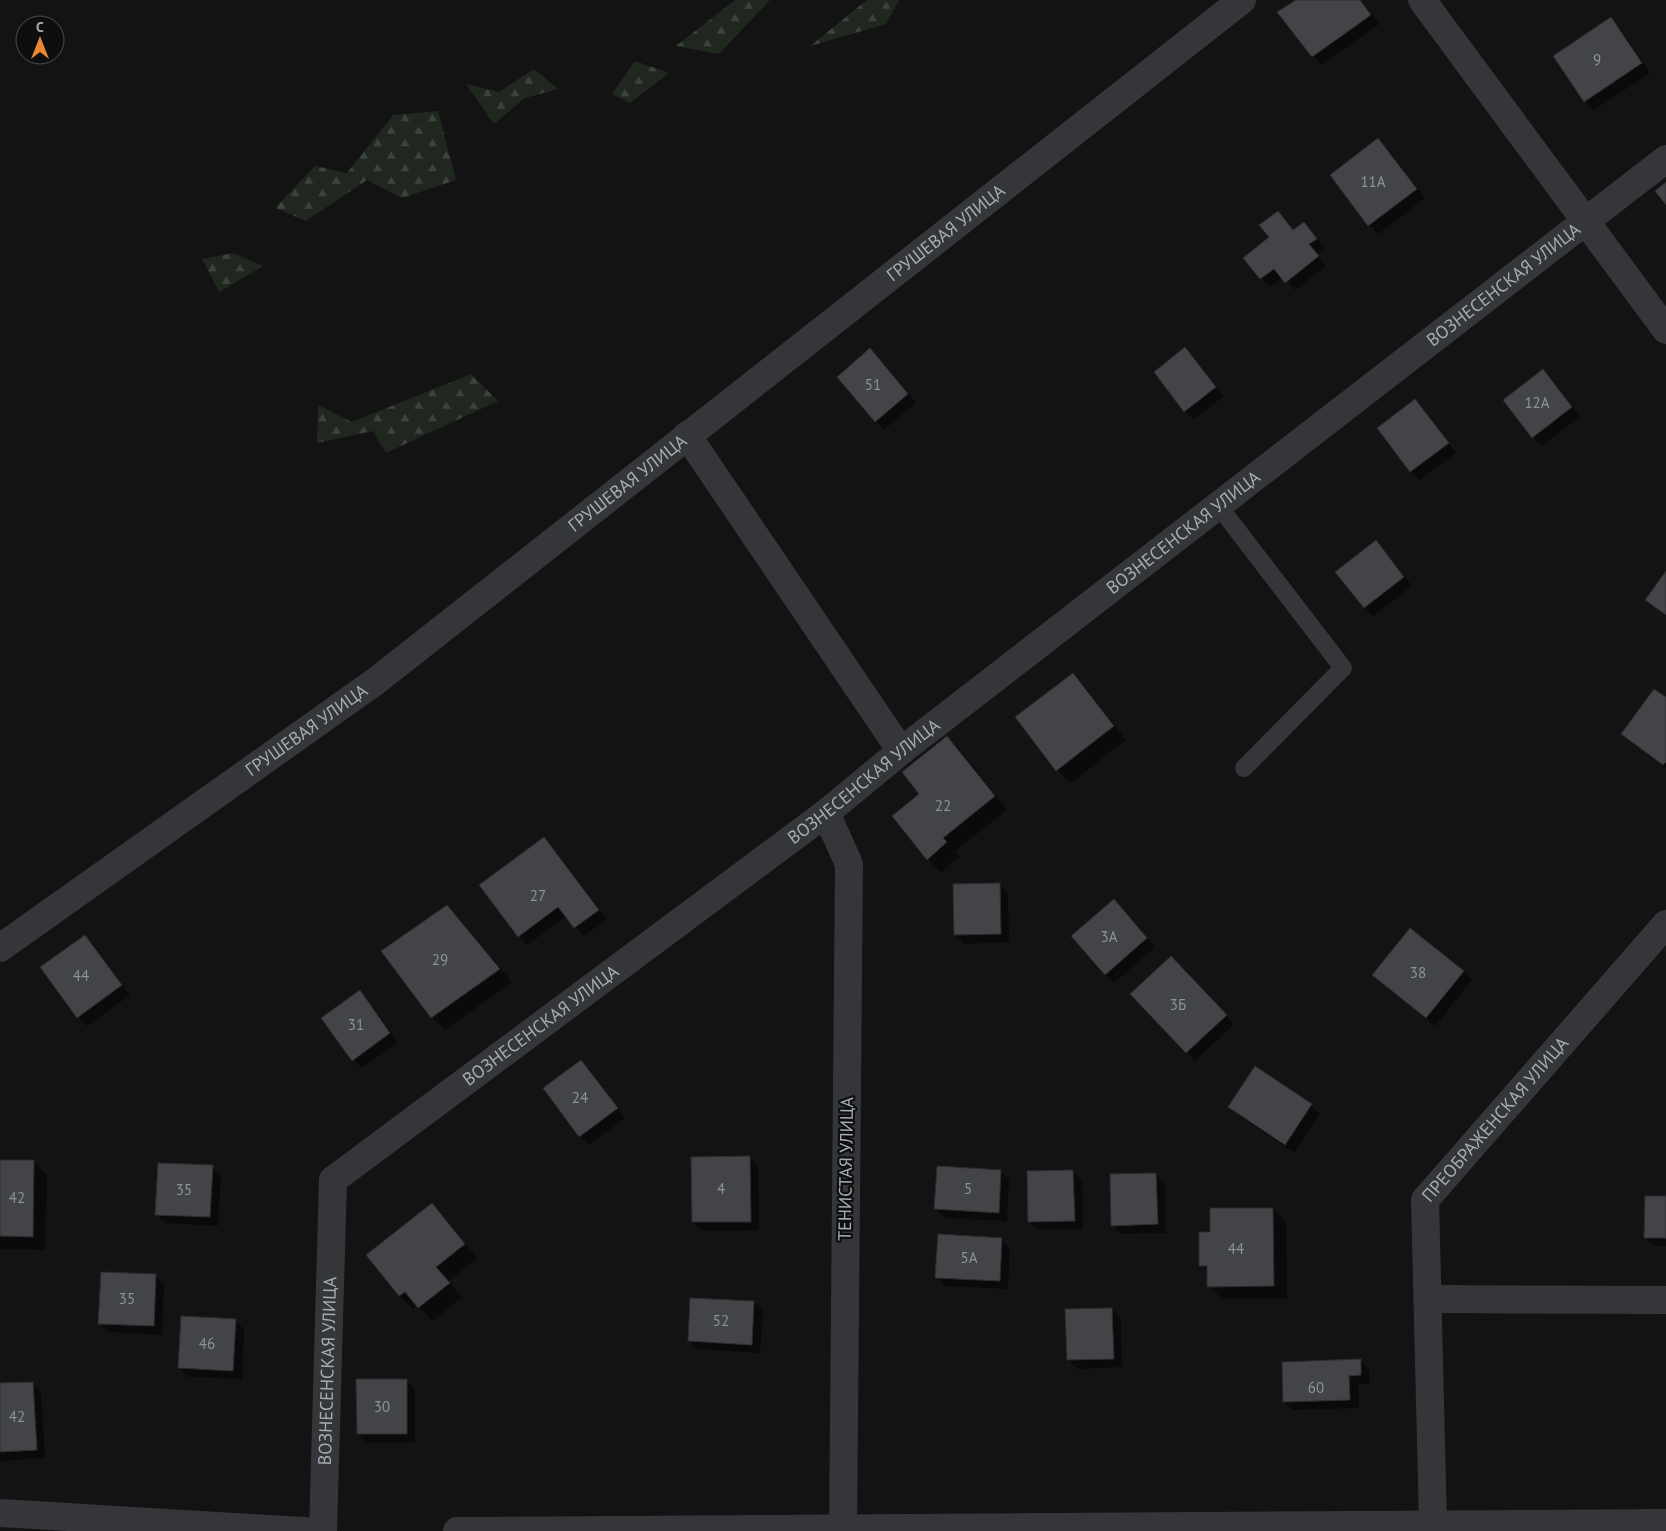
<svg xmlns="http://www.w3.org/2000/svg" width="1666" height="1531" viewBox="0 0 1666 1531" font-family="'PT Sans',sans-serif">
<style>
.forest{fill:url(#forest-firs)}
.shadow{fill:#0007}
.building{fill:#424447;stroke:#2d2d30}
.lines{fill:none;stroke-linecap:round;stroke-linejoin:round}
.service{stroke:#343639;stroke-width:18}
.minor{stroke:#343639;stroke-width:28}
.labels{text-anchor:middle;stroke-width:4.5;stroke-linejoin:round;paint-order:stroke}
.number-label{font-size:15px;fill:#8c9399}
.street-label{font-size:18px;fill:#a5adb4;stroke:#0e0e0f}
</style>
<defs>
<pattern id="forest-firs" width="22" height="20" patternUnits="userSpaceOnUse" patternTransform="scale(1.25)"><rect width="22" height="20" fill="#1f271f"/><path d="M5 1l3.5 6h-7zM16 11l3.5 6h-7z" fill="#3d443d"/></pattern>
</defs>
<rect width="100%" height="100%" fill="#131314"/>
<path class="forest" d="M735 0H770L719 54 676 46Z
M867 0H899L886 24 810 46Z
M635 61 669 73 630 103 612 94Z
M534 69 558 89 525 98 494 124 466 84 499 92Z
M438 111 456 180 402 198 367 180 306 221 275 208 315 166 347 173 393 115Z
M233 253 263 266 219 292 202 259Z
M471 374 498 401 386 453 373 431 317 443 318 405 352 422Z"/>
<path class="shadow" d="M1298 0H1361L1379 24 1322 65 1313 56Z
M1611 19 1620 28 1650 73 1594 110 1585 101Z
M1378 140 1387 148 1425 198 1378 234 1369 225 1331 175Z
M1278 212 1294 231 1304 224 1325 248 1317 254 1326 266 1295 290 1283 277 1270 287 1245 258 1271 238Z
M1185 349 1194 357 1224 396 1194 419 1185 411Z
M870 350 916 403 884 430 838 377Z
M1543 370 1551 379 1580 416 1542 446 1533 437Z
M1415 401 1424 410 1456 453 1420 480 1411 471 1378 428Z
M1376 542 1384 551 1412 586 1373 616 1364 607Z
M1666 574V616L1647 600Z
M1073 675 1086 688 1126 740 1071 783 1057 770 1017 717Z
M1666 699V768L1632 743 1623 734Z
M947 737 960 750 1007 810 955 851 960 856 941 872 928 859 921 794Z
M543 839 552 847 607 919 584 936 566 916 527 945 519 936Z
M999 884 1008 893 1009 942 964 944 956 935Z
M447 907 460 920 512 982 445 1030 432 1017Z
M1122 910 1155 947 1114 983 1105 974Z
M85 936 94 945 130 995 87 1026 78 1017 42 967Z
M1180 967 1234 1024 1195 1061 1187 1052Z
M1463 972 1472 980 1435 1026 1374 975Z
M360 992 368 1000 398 1042 362 1068 353 1060Z
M581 1062 590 1070 625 1118 589 1145 580 1137 545 1089Z
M1311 1105 1320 1114 1294 1153 1239 1116 1230 1107Z
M749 1157 758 1166 759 1230 702 1231 693 1222Z
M0 1161 34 1162 47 1175 45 1250 0 1249Z
M212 1167 221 1175 218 1226 165 1223 156 1214Z
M1001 1171 1009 1180 1007 1221 944 1218 936 1209Z
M1073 1171 1082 1180 1083 1229 1038 1230 1030 1222Z
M1156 1175 1165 1183 1166 1233 1121 1234 1112 1225Z
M1666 1198V1246H1654L1645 1237Z
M432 1205 445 1218 477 1258 448 1281 462 1297 432 1321 417 1305 413 1309 399 1296Z
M1273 1209 1286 1222 1287 1299H1222L1209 1286V1273L1201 1265 1211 1234Z
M1001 1239 1010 1248 1008 1289 945 1286 937 1277Z
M156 1276 164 1284 162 1335 108 1332 100 1323Z
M754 1302 763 1311 760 1353 698 1349 689 1340Z
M1112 1309 1121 1318 1122 1367 1077 1369 1068 1360Z
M235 1321 244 1329 242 1379 188 1377 179 1368Z
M1360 1360 1369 1369 1370 1384H1358L1359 1408 1293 1410 1284 1402Z
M406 1380 415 1389V1442L367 1443 358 1434Z
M32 1383 41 1392 45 1458 0 1461V1385Z"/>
<path class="building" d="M1296 0H1360L1371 15 1312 57 1277 12Z
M1611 17 1642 63 1584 102 1553 56Z
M1378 138 1417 189 1368 226 1330 175Z
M1666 182V205L1655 191Z
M1278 211 1293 230 1304 222 1317 239 1309 244 1319 256 1285 283 1274 269 1260 279 1243 258 1269 237 1259 225Z
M1185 347 1216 387 1184 412 1154 372Z
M870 348 908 394 875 422 837 377Z
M1543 369 1572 407 1532 438 1503 400Z
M1415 399 1449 443 1410 472 1377 428Z
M1376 540 1404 577 1364 608 1335 572Z
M1666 571V615L1645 600Z
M1073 673 1114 726 1056 771 1015 717Z
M1654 689 1666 697V762L1663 765 1621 734Z
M947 736 995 796 943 838 947 842 927 860 892 816 919 794 902 772Z
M544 837 599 910 574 928 558 907 518 937 479 885Z
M1000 883 1001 934 954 935 953 884Z
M1114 899 1147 938 1105 975 1071 936Z
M447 905 500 969 431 1018 381 951Z
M1410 928 1464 971 1426 1018 1372 975Z
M85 935 122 985 77 1018 40 967Z
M1171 956 1227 1015 1186 1053 1130 994Z
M360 990 390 1033 352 1061 321 1018Z
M581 1060 618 1108 579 1137 543 1088Z
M1255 1066 1312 1104 1285 1145 1228 1107Z
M750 1156 751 1222H692L691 1157Z
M0 1160H34L33 1237 0 1236Z
M158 1163 213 1165 210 1217 155 1215Z
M937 1166 1001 1170 999 1213 934 1209Z
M1073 1170 1075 1221 1028 1222 1027 1171Z
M1156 1173 1158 1224 1111 1226 1110 1174Z
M1645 1196H1666V1238H1644Z
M432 1203 465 1244 436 1267 450 1283 418 1308 405 1292 399 1296 366 1255Z
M1210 1208H1273L1274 1286 1207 1287V1266H1199V1232H1210Z
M938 1234 1002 1238 1000 1281 935 1278Z
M101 1272 156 1274 154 1326 98 1324Z
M690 1298 754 1301 752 1345 688 1341Z
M1112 1308 1114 1359 1067 1360 1065 1309Z
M181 1316 236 1319 233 1371 178 1368Z
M1361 1359V1375L1349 1376 1350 1400 1283 1402 1282 1362Z
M356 1379H407V1434H357Z
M33 1382 37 1450 0 1452V1383Z"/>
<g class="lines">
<path class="service" d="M1218 505 1343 668 1244 768"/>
<g class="minor">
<path d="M1422 0 1666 330"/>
<path d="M687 435 901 751"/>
<path d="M826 813 849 864 843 1531"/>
<path id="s1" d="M0 948 376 681 1242 0"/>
<path d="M1428 1299 1666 1300"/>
<path d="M0 1513 304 1531"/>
<path id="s2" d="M323 1531 333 1180 826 813 901 751 1666 159"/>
<path d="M457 1531 1666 1523"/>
<path id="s3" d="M1439 1531 1433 1524 1425 1200 1666 924"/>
</g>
</g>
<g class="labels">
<g class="number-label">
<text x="1597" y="65">9</text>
<text x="1373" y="187">11А</text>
<text x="873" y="390">51</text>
<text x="1537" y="408">12А</text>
<text x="943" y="811">22</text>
<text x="538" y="901">27</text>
<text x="1109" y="942">3А</text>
<text x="440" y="965">29</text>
<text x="1418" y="978">38</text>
<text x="81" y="981">44</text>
<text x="1178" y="1010">3Б</text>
<text x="356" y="1030">31</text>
<text x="580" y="1103">24</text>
<text x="721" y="1194">4</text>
<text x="968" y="1194">5</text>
<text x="184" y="1195">35</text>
<text x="17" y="1203">42</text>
<text x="1236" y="1254">44</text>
<text x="969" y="1263">5А</text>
<text x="127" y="1304">35</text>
<text x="721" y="1326">52</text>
<text x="207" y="1349">46</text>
<text x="1316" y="1393">60</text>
<text x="382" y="1412">30</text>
<text x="17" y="1422">42</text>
</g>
<g class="street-label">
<text dy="6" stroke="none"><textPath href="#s1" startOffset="1186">ГРУШЕВАЯ УЛИЦА</textPath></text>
<text dy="6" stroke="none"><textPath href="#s2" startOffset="1825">ВОЗНЕСЕНСКАЯ УЛИЦА</textPath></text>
<text dy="6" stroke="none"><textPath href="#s1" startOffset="781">ГРУШЕВАЯ УЛИЦА</textPath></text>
<text dy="6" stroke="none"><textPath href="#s2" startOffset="1420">ВОЗНЕСЕНСКАЯ УЛИЦА</textPath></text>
<text dy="6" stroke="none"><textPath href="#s1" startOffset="376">ГРУШЕВАЯ УЛИЦА</textPath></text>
<text dy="6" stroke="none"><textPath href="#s2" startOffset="1015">ВОЗНЕСЕНСКАЯ УЛИЦА</textPath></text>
<text dy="6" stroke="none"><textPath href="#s2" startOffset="610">ВОЗНЕСЕНСКАЯ УЛИЦА</textPath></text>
<text dy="6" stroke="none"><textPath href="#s3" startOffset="440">ПРЕОБРАЖЕНСКАЯ УЛИЦА</textPath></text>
<text transform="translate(846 1169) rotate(-89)" y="6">ТЕНИСТАЯ УЛИЦА</text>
<text dy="6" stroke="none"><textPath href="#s2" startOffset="160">ВОЗНЕСЕНСКАЯ УЛИЦА</textPath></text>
</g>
</g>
<g transform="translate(40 40)"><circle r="24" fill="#0e0e0f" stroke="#4a4e51"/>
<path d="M0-4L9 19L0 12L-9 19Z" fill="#e98736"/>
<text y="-8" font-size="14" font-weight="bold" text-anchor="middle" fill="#a5adb4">С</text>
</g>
</svg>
